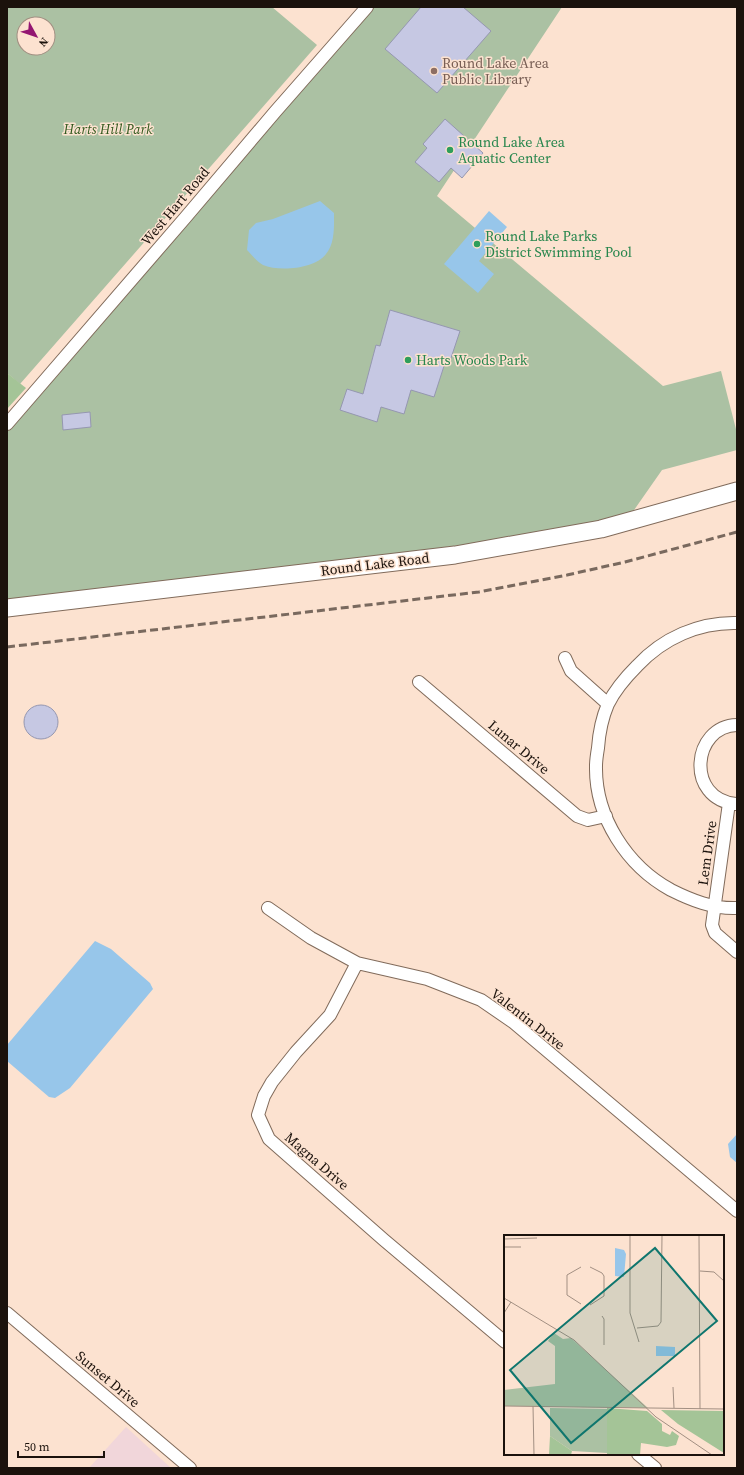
<svg xmlns="http://www.w3.org/2000/svg" width="744" height="1475" viewBox="0 0 744 1475" font-family="'Source Serif 4',serif">
<style>
.education{fill:#f1d6da}
.green{fill:#abc1a3;fill-rule:evenodd}
.forest{fill:#a4c497}
.water{fill:#97c6ea}
.building{fill:#c6c8e3;stroke:#9597b0}
.lines{fill:none;stroke-linecap:round;stroke-linejoin:round}
.minor-casing{stroke:#816b5b;stroke-width:14}
.secondary-casing{stroke:#816b5b;stroke-width:19}
.minor{stroke:#fff;stroke-width:12}
.secondary{stroke:#fff;stroke-width:17}
.rail{stroke:#79695e;stroke-width:3;stroke-dasharray:8 4;stroke-linecap:butt}
.education-dot{fill:#8d6e63;stroke:#fce2d0;stroke-width:1.5}
.leisure-dot{fill:#2e9e5b;stroke:#fce2d0;stroke-width:1.5}
.labels{text-anchor:middle;stroke-width:3;stroke-linejoin:round;paint-order:stroke}
.education-label{font-size:14px;fill:#785e54;stroke:#fce2d0;text-anchor:start}
.park-label{font-size:14px;font-style:italic;fill:#30581c;stroke:#fce2d0}
.leisure-label{font-size:14px;fill:#27864d;stroke:#fce2d0;text-anchor:start}
.street-label{font-size:14px;fill:#1b120c;stroke:#fce2d0}
.inset-road{fill:none;stroke:#a28f82;stroke-width:1}
.view{fill:#0f766e;fill-opacity:0.15;stroke:#0f766e;stroke-width:2}
.inset-edge{fill:none;stroke:#1b120c;stroke-width:2}
</style>
<rect width="100%" height="100%" fill="#fce2d0"/>
<path class="education" d="M126 1427 171 1468H89Z"/>
<path class="green" d="M7 7H272L317 45 20 384 7 373ZM24 24H48V48H24Z
M367 7H562L437 196 663 386 721 371 737 433V450L662 470 625 523 7 606V421Z"/>
<path class="forest" d="M7 373 26 388 7 409Z"/>
<path class="water" d="M320 201 334 213C334 227 335 243 326 254 315 269 279 272 263 265 257 262 251 254 247 250L249 230 256 223 273 219Z
M489 211 507 227 479 261 494 274 478 293 444 264Z
M95 941 111 949 150 983 153 989 70 1088 55 1098 49 1097 7 1061V1045Z
M737 1134V1163L730 1157 728 1144Z"/>
<path class="building" d="M421 7H463L491 31 437 93 385 49Z
M445 119 483 153 462 178 451 168 439 182 415 162 427 148 423 144Z
M390 310 460 331 449 364 445 363 434 397 411 390 404 414 381 407 377 422 340 410 347 389 363 394 376 345 380 346Z
M90 412 91 427 63 430 62 415Z
M24 722a17 17 0 1 1 34 0a17 17 0 1 1-34 0Z"/>
<g class="lines">
<g class="minor-casing">
<path id="minor" d="M7 424 185 218 275 112 367 7
M737 623C699 622 663 638 637 666 626 677 615 690 608 704 602 718 599 734 598 748 597 754 596 760 596 766 595 817 627 866 671 890 691 900 713 909 737 908
M565 658 571 671 608 704
M419 682 577 816 588 820 606 816
M729 803 712 925 715 933 737 952
M736 804C685 799 692 726 737 725
M268 908 311 938 357 963 427 979 481 1000 513 1022 737 1211
M357 963 330 1015 296 1052 272 1082 264 1096 258 1115 269 1139 384 1240 505 1342
M7 1313 190 1468
M638 1454 655 1468"/>
</g>
<g class="secondary-casing">
<path id="secondary" d="M7 608 455 555 601 529 737 491"/>
</g>
<use href="#minor" class="minor"/>
<use href="#secondary" class="secondary"/>
<path class="rail" d="M7 647 479 592 567 575 625 562 737 532"/>
</g>
<circle class="education-dot" cx="434" cy="71" r="4"/>
<g class="leisure-dot">
<circle cx="450" cy="150" r="4"/>
<circle cx="477" cy="244" r="4"/>
<circle cx="408" cy="360" r="4"/>
</g>
<g class="labels">
<g class="education-label">
<text x="442" y="68">Round Lake Area<tspan x="442" dy="16">Public Library</tspan></text>
</g>
<g class="park-label">
<text x="108" y="134">Harts Hill Park</text>
</g>
<g class="leisure-label">
<text x="458" y="147">Round Lake Area<tspan x="458" dy="16">Aquatic Center</tspan></text>
<text x="485" y="241">Round Lake Parks<tspan x="485" dy="16">District Swimming Pool</tspan></text>
<text x="416" y="365">Harts Woods Park</text>
</g>
<g class="street-label">
<text transform="translate(175 206) rotate(-50)" y="5">West Hart Road</text>
<text transform="translate(375 564) rotate(-7)" y="5">Round Lake Road</text>
<text transform="translate(519 747) rotate(40)" y="5">Lunar Drive</text>
<text transform="translate(707 853) rotate(-82)" y="5">Lem Drive</text>
<text transform="translate(528 1019) rotate(38)" y="5">Valentin Drive</text>
<text transform="translate(317 1161) rotate(41)" y="5">Magna Drive</text>
<text transform="translate(108 1379) rotate(40)" y="5">Sunset Drive</text>
</g>
</g>
<g transform="translate(504 1235)">
<rect width="220" height="220" fill="#fce2d0"/>
<path d="M50 98 59 104 67 103 144 173 0 171V155L51 149V111L44 106ZM46 173 103 174V218L68 216 46 201Z" fill="#abc1a3"/>
<path d="M103 173 143 176 158 189V196L166 200 168 196 175 201 172 210 163 212 137 208 136 220H103ZM157 175 220 176V218L174 189ZM46 201 68 216 67 220H45Z" fill="#a4c497"/>
<path d="M111 13 120 15 122 19 120 42 111 41ZM152 111 171 112V121H152Z" fill="#97c6ea"/>
<path class="inset-road" d="M126 0V78L135 107M195 0 196 174M0 4 33 3M0 12H17M86 32 98 38M196 36 210 37 220 46M0 63 70 105 152 182 208 220M77 69 63 60V40L77 32M86 70 100 61V41L98 38M0 78 7 67M98 81 100 84V110M133 93 154 91 157 87 158 0M169 152 170 173M0 171 220 174M29 171 30 220"/>
<path class="view" d="M151 13 213 86 67 208 6 135Z"/>
<rect width="220" height="220" class="inset-edge"/>
</g>
<rect width="744" height="1475" fill="none" stroke="#1b120c" stroke-width="16"/>
<g transform="translate(36 36) rotate(130)"><circle r="19" fill="#fce2d0" stroke="#a28f82"/>
<path d="M0-3L7 15L0 10L-7 15Z" fill="#931671"/>
<text y="-6" font-size="11" font-weight="bold" text-anchor="middle" fill="#1b120c">N</text>
</g>
<path d="M18 1451v6h86v-6" fill="none" stroke="#1b120c" stroke-width="2"/>
<text x="24" y="1451" font-size="12" fill="#1b120c" stroke="#fce2d0" stroke-width="3" paint-order="stroke">50 m</text>
</svg>
